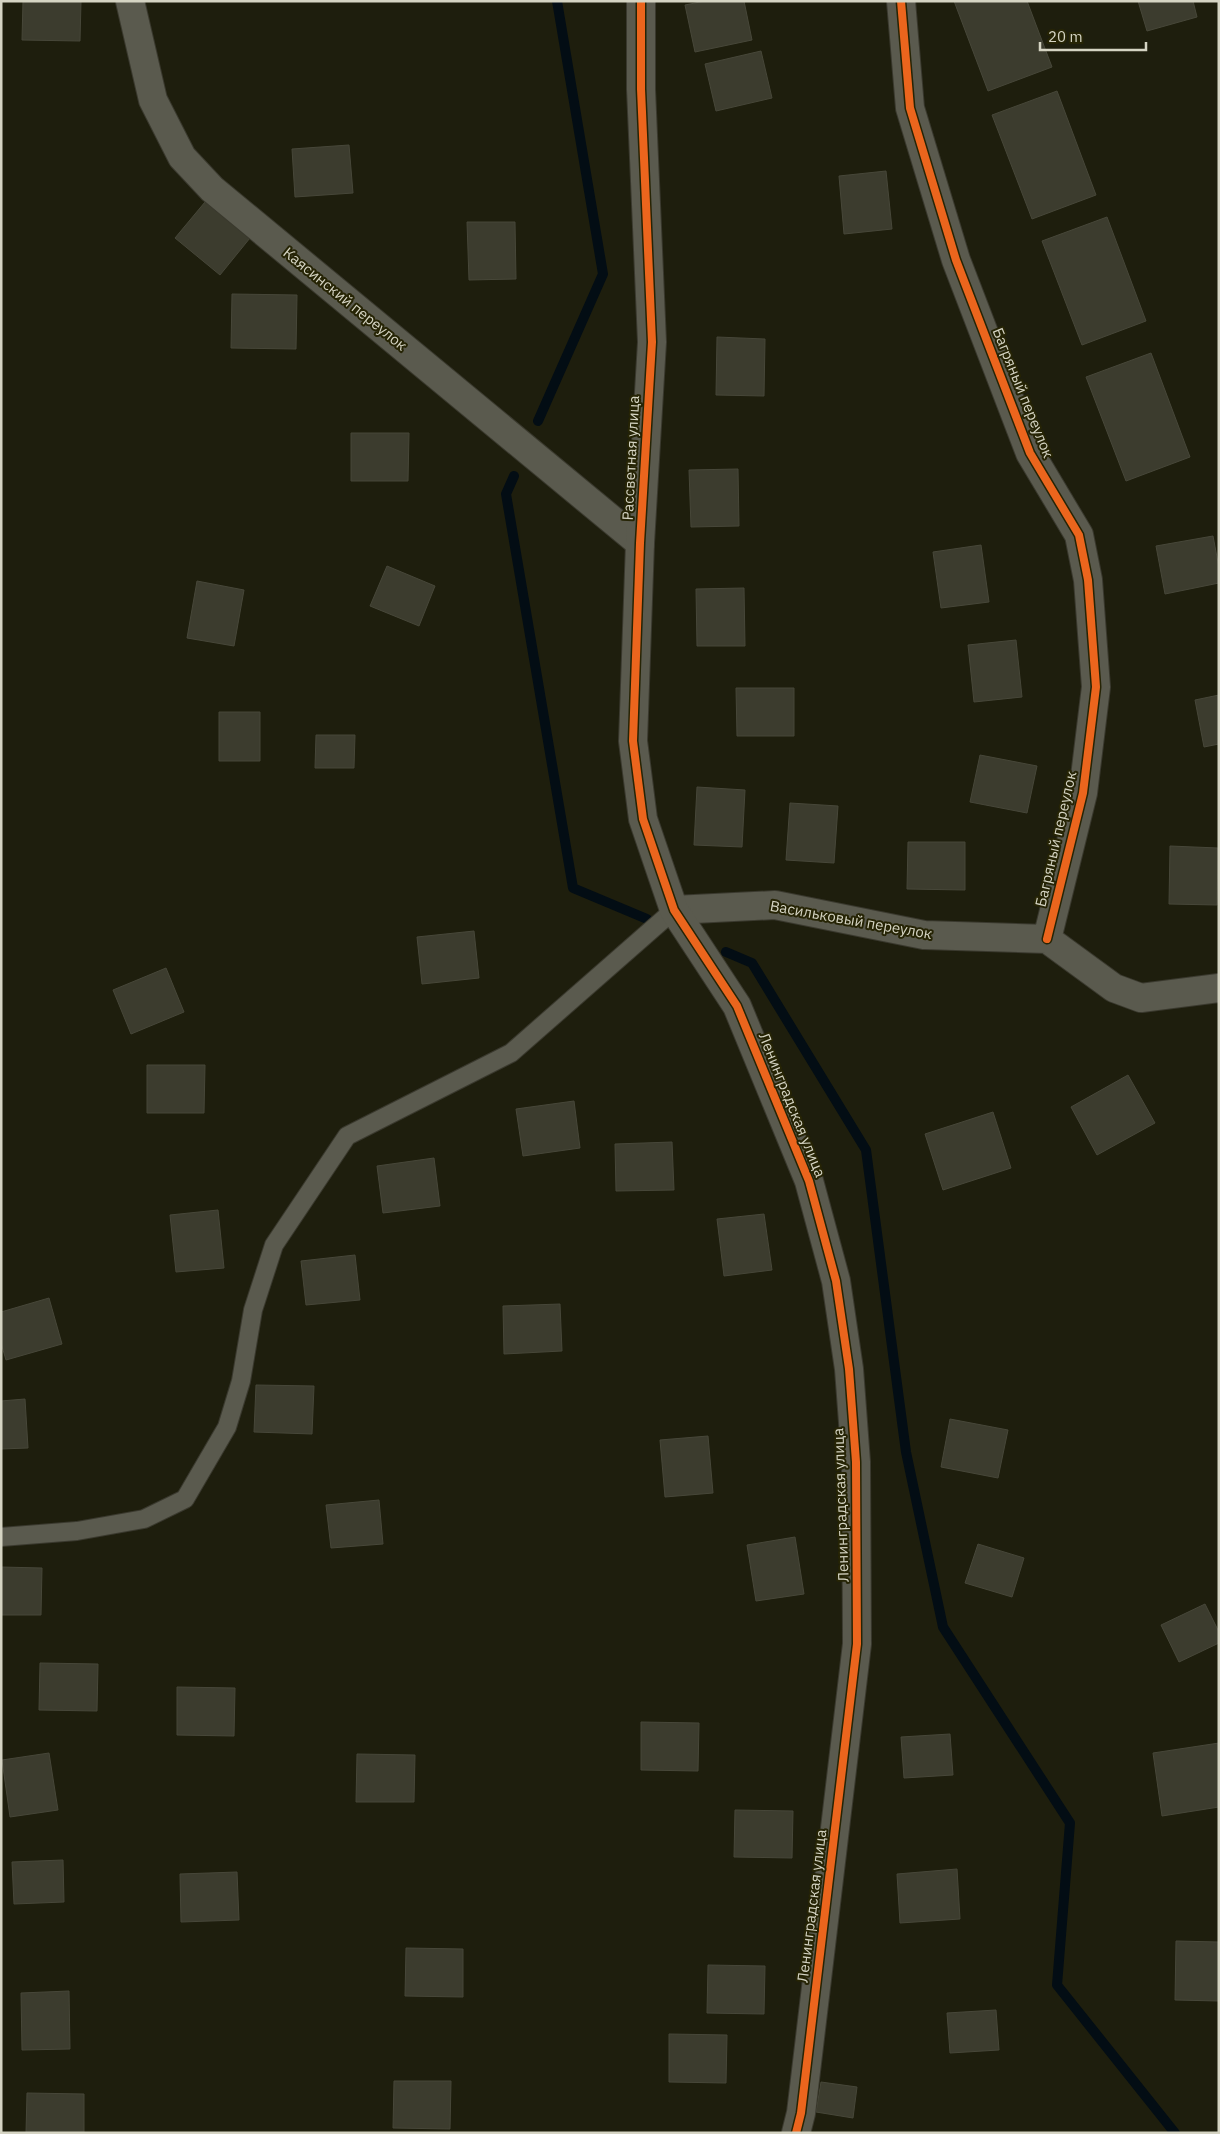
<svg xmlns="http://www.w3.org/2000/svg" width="1220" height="2134" viewBox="0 0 1220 2134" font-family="'IBM Plex Sans',sans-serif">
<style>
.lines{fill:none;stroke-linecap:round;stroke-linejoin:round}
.stream{stroke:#030d14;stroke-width:10}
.building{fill:#3c3c2e;stroke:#474739}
.lane-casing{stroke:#3a392e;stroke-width:20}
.street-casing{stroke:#3a392e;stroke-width:30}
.secondary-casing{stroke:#3a392e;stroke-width:30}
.lane{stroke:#5a5a4e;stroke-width:18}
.street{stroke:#5a5a4e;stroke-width:28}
.secondary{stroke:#5a5a4e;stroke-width:28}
.cycleway-casing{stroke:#262405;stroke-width:11}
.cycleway{stroke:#eb651d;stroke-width:8}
.labels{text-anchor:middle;stroke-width:4;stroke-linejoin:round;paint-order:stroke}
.street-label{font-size:15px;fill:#d5d4c3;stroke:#262405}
</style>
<rect width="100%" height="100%" fill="#1e1e0d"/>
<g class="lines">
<path class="stream" d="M538 421 603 274 557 1
M514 476 506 494 573 888 647 919
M726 952 752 963 866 1150 906 1452 943 1627 1070 1823 1057 1985 1175 2133"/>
</g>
<path class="building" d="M23 1H81L80 41 22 40Z
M705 1H744L752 40 695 52 685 5Z
M954 1H1027L1052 67 988 91Z
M1138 1H1193L1197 17 1147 31Z
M761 51 772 98 716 111 705 64Z
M1057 91 1096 195 1032 219 992 115Z
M349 145 353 193 295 197 292 149Z
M886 171 892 229 844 234 839 176Z
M205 202 250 238 220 275 175 238Z
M1107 217 1146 321 1082 345 1042 241Z
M467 222H515L516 279 469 280Z
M232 294 297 295 296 349 231 348Z
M717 337 765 339 764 396 716 395Z
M1151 353 1190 457 1126 481 1086 377Z
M351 433H409L408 481H351Z
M738 469 739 526 691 527 689 470Z
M1213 536 1219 568V583L1165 594 1156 546Z
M981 545 989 602 941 608 933 552Z
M387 566 435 586 419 626 370 606Z
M197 581 244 590 234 646 187 638Z
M744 588 745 646H697L696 589Z
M1016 640 1022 697 974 702 968 645Z
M736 688H794V736H737Z
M1219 695V744L1204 747 1195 700Z
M219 712H260V761H219Z
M316 735H355L354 768H315Z
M980 755 1037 766 1027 813 970 802Z
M697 787 745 790 742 847 694 845Z
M790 803 838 806 834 863 786 860Z
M908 842H965V890L907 889Z
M1170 846 1218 848 1217 905 1169 904Z
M474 931 479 978 422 984 417 937Z
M166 968 184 1012 131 1034 113 990Z
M147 1065H205L204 1113H147Z
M1128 1075 1155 1123 1097 1155 1071 1107Z
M574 1101 580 1148 523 1156 516 1109Z
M993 1112 1011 1168 943 1190 925 1134Z
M672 1142 674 1190 616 1191 615 1144Z
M434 1158 440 1206 383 1213 377 1166Z
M218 1210 224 1268 176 1272 170 1215Z
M764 1214 772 1270 724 1276 717 1219Z
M355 1255 360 1300 306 1305 301 1261Z
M49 1298 62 1344 6 1360 1 1343V1312Z
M560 1304 562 1351 504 1354 503 1306Z
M256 1385 314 1386 312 1434 254 1432Z
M25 1399 28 1448 1 1449V1401Z
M950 1419 1008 1430 998 1478 941 1467Z
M708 1436 713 1493 665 1497 660 1440Z
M379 1500 383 1544 331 1548 326 1505Z
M795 1537 804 1594 756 1601 747 1545Z
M978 1544 1024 1558 1012 1597 965 1583Z
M1 1567 42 1568 41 1615H1Z
M1205 1604 1219 1632V1643L1179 1662 1161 1625Z
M40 1663 98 1664 97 1711 39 1710Z
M177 1687 235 1688 234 1736 177 1735Z
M641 1722 699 1723 698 1771 641 1770Z
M950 1734 953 1775 904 1778 901 1737Z
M1219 1743V1807L1162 1816 1153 1753Z
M49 1753 58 1810 10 1817 2 1760Z
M357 1754 415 1755 414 1802H356Z
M735 1810 793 1811 792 1858 734 1857Z
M63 1860 64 1902 14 1904 12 1862Z
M957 1869 960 1919 900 1923 897 1874Z
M237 1872 239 1920 181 1922 180 1874Z
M1176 1941 1219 1942V2001L1175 2000Z
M406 1948 463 1949V1997L405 1996Z
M708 1965 765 1966 764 2014 707 2013Z
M69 1991 70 2049 22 2050 21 1993Z
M996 2010 999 2050 950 2053 947 2013Z
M669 2034 727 2035 726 2083 669 2082Z
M394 2081H451L450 2129 393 2128Z
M821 2082 857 2087 853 2118 816 2112Z
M27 2093 84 2094V2133H26Z"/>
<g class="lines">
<g class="lane-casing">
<path id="lane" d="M1 1537 77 1531 144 1519 185 1499 227 1427 241 1381 253 1310 274 1245 347 1136 511 1053 674 910"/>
</g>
<g class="street-casing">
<path id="street" d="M130 1 153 100 182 157 212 189 640 543
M901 1 910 108 956 260 1030 453 1079 535 1088 580 1096 687 1083 793 1047 939
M674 910 775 905 924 935 1047 939 1114 988 1141 998 1219 988"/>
</g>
<g class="secondary-casing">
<path id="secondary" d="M641 1V89L652 342 640 543 633 741 643 819 674 910 737 1006 809 1181 836 1281 849 1369 856 1462 857 1644 801 2113 796 2133"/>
</g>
<use href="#lane" class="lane"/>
<use href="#street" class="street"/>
<use href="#secondary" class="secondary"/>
<g class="cycleway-casing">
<path id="cycleway" d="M641 1V89L652 342 640 543 633 741 643 819 674 910 737 1006 809 1181 836 1281 849 1369 856 1462 857 1644 801 2113 796 2133
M901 1 910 108 956 260 1030 453 1079 535 1088 580 1096 687 1083 793 1047 939"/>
</g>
<use href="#cycleway" class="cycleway"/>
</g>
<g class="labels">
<g class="street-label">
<text transform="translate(345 299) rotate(39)" y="5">Каясинский переулок</text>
<text transform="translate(1023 393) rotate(68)" y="5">Багряный переулок</text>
<text transform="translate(631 458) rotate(-87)" y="5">Рассветная улица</text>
<text transform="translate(1056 839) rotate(-77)" y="5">Багряный переулок</text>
<text transform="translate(851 920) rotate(10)" y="5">Васильковый переулок</text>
<text transform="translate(792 1105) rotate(68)" y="5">Ленинградская улица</text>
<text transform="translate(841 1505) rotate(-92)" y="5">Ленинградская улица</text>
<text transform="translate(812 1906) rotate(-83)" y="5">Ленинградская улица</text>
</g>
</g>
<rect width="1220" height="2134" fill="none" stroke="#d5d4c3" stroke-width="5"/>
<path d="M1040 42v8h106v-8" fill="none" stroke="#d5d4c3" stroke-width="2.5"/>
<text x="1048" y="42" font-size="15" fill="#d5d4c3" stroke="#262405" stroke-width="4" paint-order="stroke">20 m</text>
</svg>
